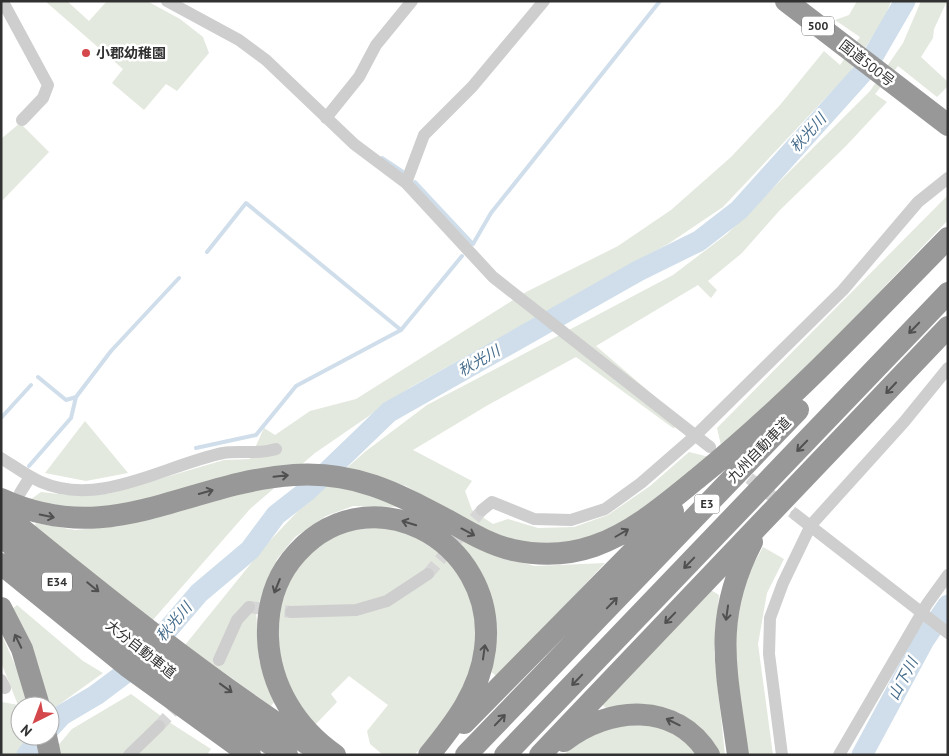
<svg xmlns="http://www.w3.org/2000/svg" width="949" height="756" viewBox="0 0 949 756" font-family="'PT Sans','Noto Sans JP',sans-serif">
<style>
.green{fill:#e3e9de}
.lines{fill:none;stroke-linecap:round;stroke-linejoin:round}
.stream{stroke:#cfdeea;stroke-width:4}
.river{stroke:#cfdeea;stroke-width:21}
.street-tunnel{stroke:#d6d6d6;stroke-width:12;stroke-dasharray:12 6;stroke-linecap:butt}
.street{stroke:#cecece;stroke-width:12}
.highway{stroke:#989898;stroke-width:22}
.oneway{stroke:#505050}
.poi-dot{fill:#d4474a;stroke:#fff;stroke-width:2}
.labels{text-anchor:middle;stroke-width:5;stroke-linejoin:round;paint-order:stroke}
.shield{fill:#fff;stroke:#6f6f6f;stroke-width:1}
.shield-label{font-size:12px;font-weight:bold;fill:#313131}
.poi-label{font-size:14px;font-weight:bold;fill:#313131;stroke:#fff;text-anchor:start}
.street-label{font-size:14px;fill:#313131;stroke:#fff}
.water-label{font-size:15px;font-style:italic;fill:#466d8c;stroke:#fff}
</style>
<rect width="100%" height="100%" fill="#fff"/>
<path class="green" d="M45 1H67L89 21 107 1H147L180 19 203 37 209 53 177 91 166 84 144 110 112 83 123 69Z
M857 1H891L885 17 849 73 723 207 668 244 411 387 315 453 250 509 152 621 33 528 36 523 75 530 121 526 118 509 74 512 27 502 41 492 67 495 108 494 224 460 250 459 264 428 275 435 310 411 356 399 526 292 618 246 671 210 731 157 780 105 824 51 840 65 860 37 835 20 849 15Z
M921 1H947L934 29 933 38 921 57 948 82V86L937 97 898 66 875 94 887 102 846 146 780 210 742 253 708 281 717 290 711 298 698 285 596 346 687 424 673 428 576 357 488 405 413 450 472 481 465 491 472 510 493 524 508 519 538 528 574 527 608 515 650 486 689 452 709 457 639 514 570 546 532 545 490 536 406 486 373 476 397 507 353 506 326 516 295 537 277 559 256 610 259 660 274 702 271 706 185 645 265 546 298 511 366 451 427 405 673 275 727 234 870 91 903 43Z
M20 123 49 152 1 202V139Z
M948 195V220L780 396 721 445 717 428Z
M85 421 128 473 86 481 45 473Z
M372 528 403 529 450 560 467 585 475 617V654L462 693 440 729 414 755H383L370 744 367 731 388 705 349 676 331 694 337 702 314 726 295 701 279 659 276 622 289 581 313 549 342 532Z
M447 530 498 556 535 566 605 563 498 677 491 672C493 660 497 646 497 633 496 592 471 561 447 530Z
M763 547 784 559 767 593 758 644 773 755H748C740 707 727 634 743 588 747 574 756 560 763 547Z
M711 590 719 595 714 653 725 755H717L705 733 680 713 642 704 607 709 601 703Z
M17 605 83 661 103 673 50 711 12 609Z
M1 633 23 683 30 706H20V736H30L16 755H1L2 702 18 705 1 662Z
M131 694 169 722 211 749 207 755H50L72 729Z
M649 722 674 732 699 755H563L581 741 616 724Z"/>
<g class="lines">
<path class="stream" d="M382 158 403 172
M415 182 473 244 491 213 660 1
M207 252 246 203 401 330 462 256
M38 377 66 400 76 397
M1 418 31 385
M196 448 256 435 296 386 401 330
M29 466 71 418 76 397 111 351 179 278"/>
<path class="river" d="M50 728 62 715 96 695 140 662 199 593 250 550 276 515 308 490 389 412 638 271 699 241 739 210 865 70 905 1
M27 755 42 736
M862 755 924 640 948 605"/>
<path class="street-tunnel" d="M735 467 796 515
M428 574 482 510
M249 607 291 612
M159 726 183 700"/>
<path class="street" d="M167 1 239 40 266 60 354 144 406 183 493 277 710 447
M3 2 48 85 43 98 22 120
M326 118 359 77 376 45 412 1
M406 183 424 135 472 87 544 1
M1 458C14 466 27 476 41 482 100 508 165 465 223 453 241 450 258 455 276 449
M20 493 30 477
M482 510 492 502 534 519 571 520 605 509 641 483 695 436 843 290 918 202 948 178
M796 515 948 633
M291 612 356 610 387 601 428 574
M219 660 237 620 249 607
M1 680 5 688
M129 755 159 726
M782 755 769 654 770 618 783 583 811 525 904 422 948 368
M839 755 927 604 948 575"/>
<path class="highway" d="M786 1 948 125
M1 499C112 550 186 482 294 475 355 471 396 493 449 521 469 532 490 545 513 550 541 556 568 555 594 546 634 532 667 503 699 477 789 404 867 320 948 238
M1 512C101 594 201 674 309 745
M1 536C94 612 186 689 287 755
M1 564 127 666 250 755
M1 608 22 649 39 706
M464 723 673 511
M46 736 50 755
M564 741C609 706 676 701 709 755
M335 755C296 728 270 686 268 638 267 610 274 582 291 560 364 467 499 539 485 649 480 691 455 723 429 755
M466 755 798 410
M505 755 948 293
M540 755 948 327
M738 755C727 672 711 621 752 542"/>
</g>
<defs><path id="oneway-shaft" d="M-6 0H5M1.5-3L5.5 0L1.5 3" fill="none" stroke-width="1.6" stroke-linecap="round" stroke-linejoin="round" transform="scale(1.25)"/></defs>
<g class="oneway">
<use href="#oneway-shaft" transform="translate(914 328) rotate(134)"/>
<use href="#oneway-shaft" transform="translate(891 388) rotate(133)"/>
<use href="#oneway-shaft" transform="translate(802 446) rotate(134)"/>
<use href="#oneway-shaft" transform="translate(281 476) rotate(-6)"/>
<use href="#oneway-shaft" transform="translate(206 492) rotate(-16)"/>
<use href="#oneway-shaft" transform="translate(47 516) rotate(12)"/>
<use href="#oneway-shaft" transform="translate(409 523) rotate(-163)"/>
<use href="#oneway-shaft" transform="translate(468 532) rotate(28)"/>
<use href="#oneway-shaft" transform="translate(622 533) rotate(-30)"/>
<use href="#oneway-shaft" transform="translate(689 563) rotate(134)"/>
<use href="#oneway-shaft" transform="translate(277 586) rotate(112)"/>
<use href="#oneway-shaft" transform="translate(93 587) rotate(39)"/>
<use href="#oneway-shaft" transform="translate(612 603) rotate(-46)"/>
<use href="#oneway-shaft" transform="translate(727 613) rotate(98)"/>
<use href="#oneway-shaft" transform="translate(670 618) rotate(134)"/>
<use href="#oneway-shaft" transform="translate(18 641) rotate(-116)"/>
<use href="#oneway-shaft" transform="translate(484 652) rotate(-82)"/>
<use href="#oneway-shaft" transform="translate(577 680) rotate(134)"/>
<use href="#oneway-shaft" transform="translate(226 688) rotate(36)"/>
<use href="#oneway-shaft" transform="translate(500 720) rotate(-46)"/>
<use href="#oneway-shaft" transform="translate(673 722) rotate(-154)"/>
</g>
<circle class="poi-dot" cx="86" cy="53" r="5"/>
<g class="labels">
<g class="shield">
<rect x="802" y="16.5" width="32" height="19" rx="4"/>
<rect x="694.5" y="494.5" width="25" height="19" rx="4"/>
<rect x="42" y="572.5" width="30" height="19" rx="4"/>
</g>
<g class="shield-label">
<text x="818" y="30">500</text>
<text x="707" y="508">E3</text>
<text x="57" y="586">E34</text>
</g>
<g class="poi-label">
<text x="96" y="58">小郡幼稚園</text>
</g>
<g class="street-label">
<text transform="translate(867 63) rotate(38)" y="5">国道500号</text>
<text transform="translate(759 450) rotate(-46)" y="5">九州自動車道</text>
<text transform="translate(141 649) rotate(38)" y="5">大分自動車道</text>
</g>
<g class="water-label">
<text transform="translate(808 133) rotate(-48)" y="5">秋光川</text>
<text transform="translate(479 361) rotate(-30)" y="5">秋光川</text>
<text transform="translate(174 622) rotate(-50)" y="5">秋光川</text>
<text transform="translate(903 679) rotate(-62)" y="5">山下川</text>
</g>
</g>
<rect width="949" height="756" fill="none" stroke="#313131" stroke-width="5"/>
<g transform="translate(35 721) rotate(222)"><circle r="24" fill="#ffffff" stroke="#adadad"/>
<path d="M0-4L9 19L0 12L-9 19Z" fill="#d4474a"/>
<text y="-8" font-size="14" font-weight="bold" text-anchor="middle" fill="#313131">N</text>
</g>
</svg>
